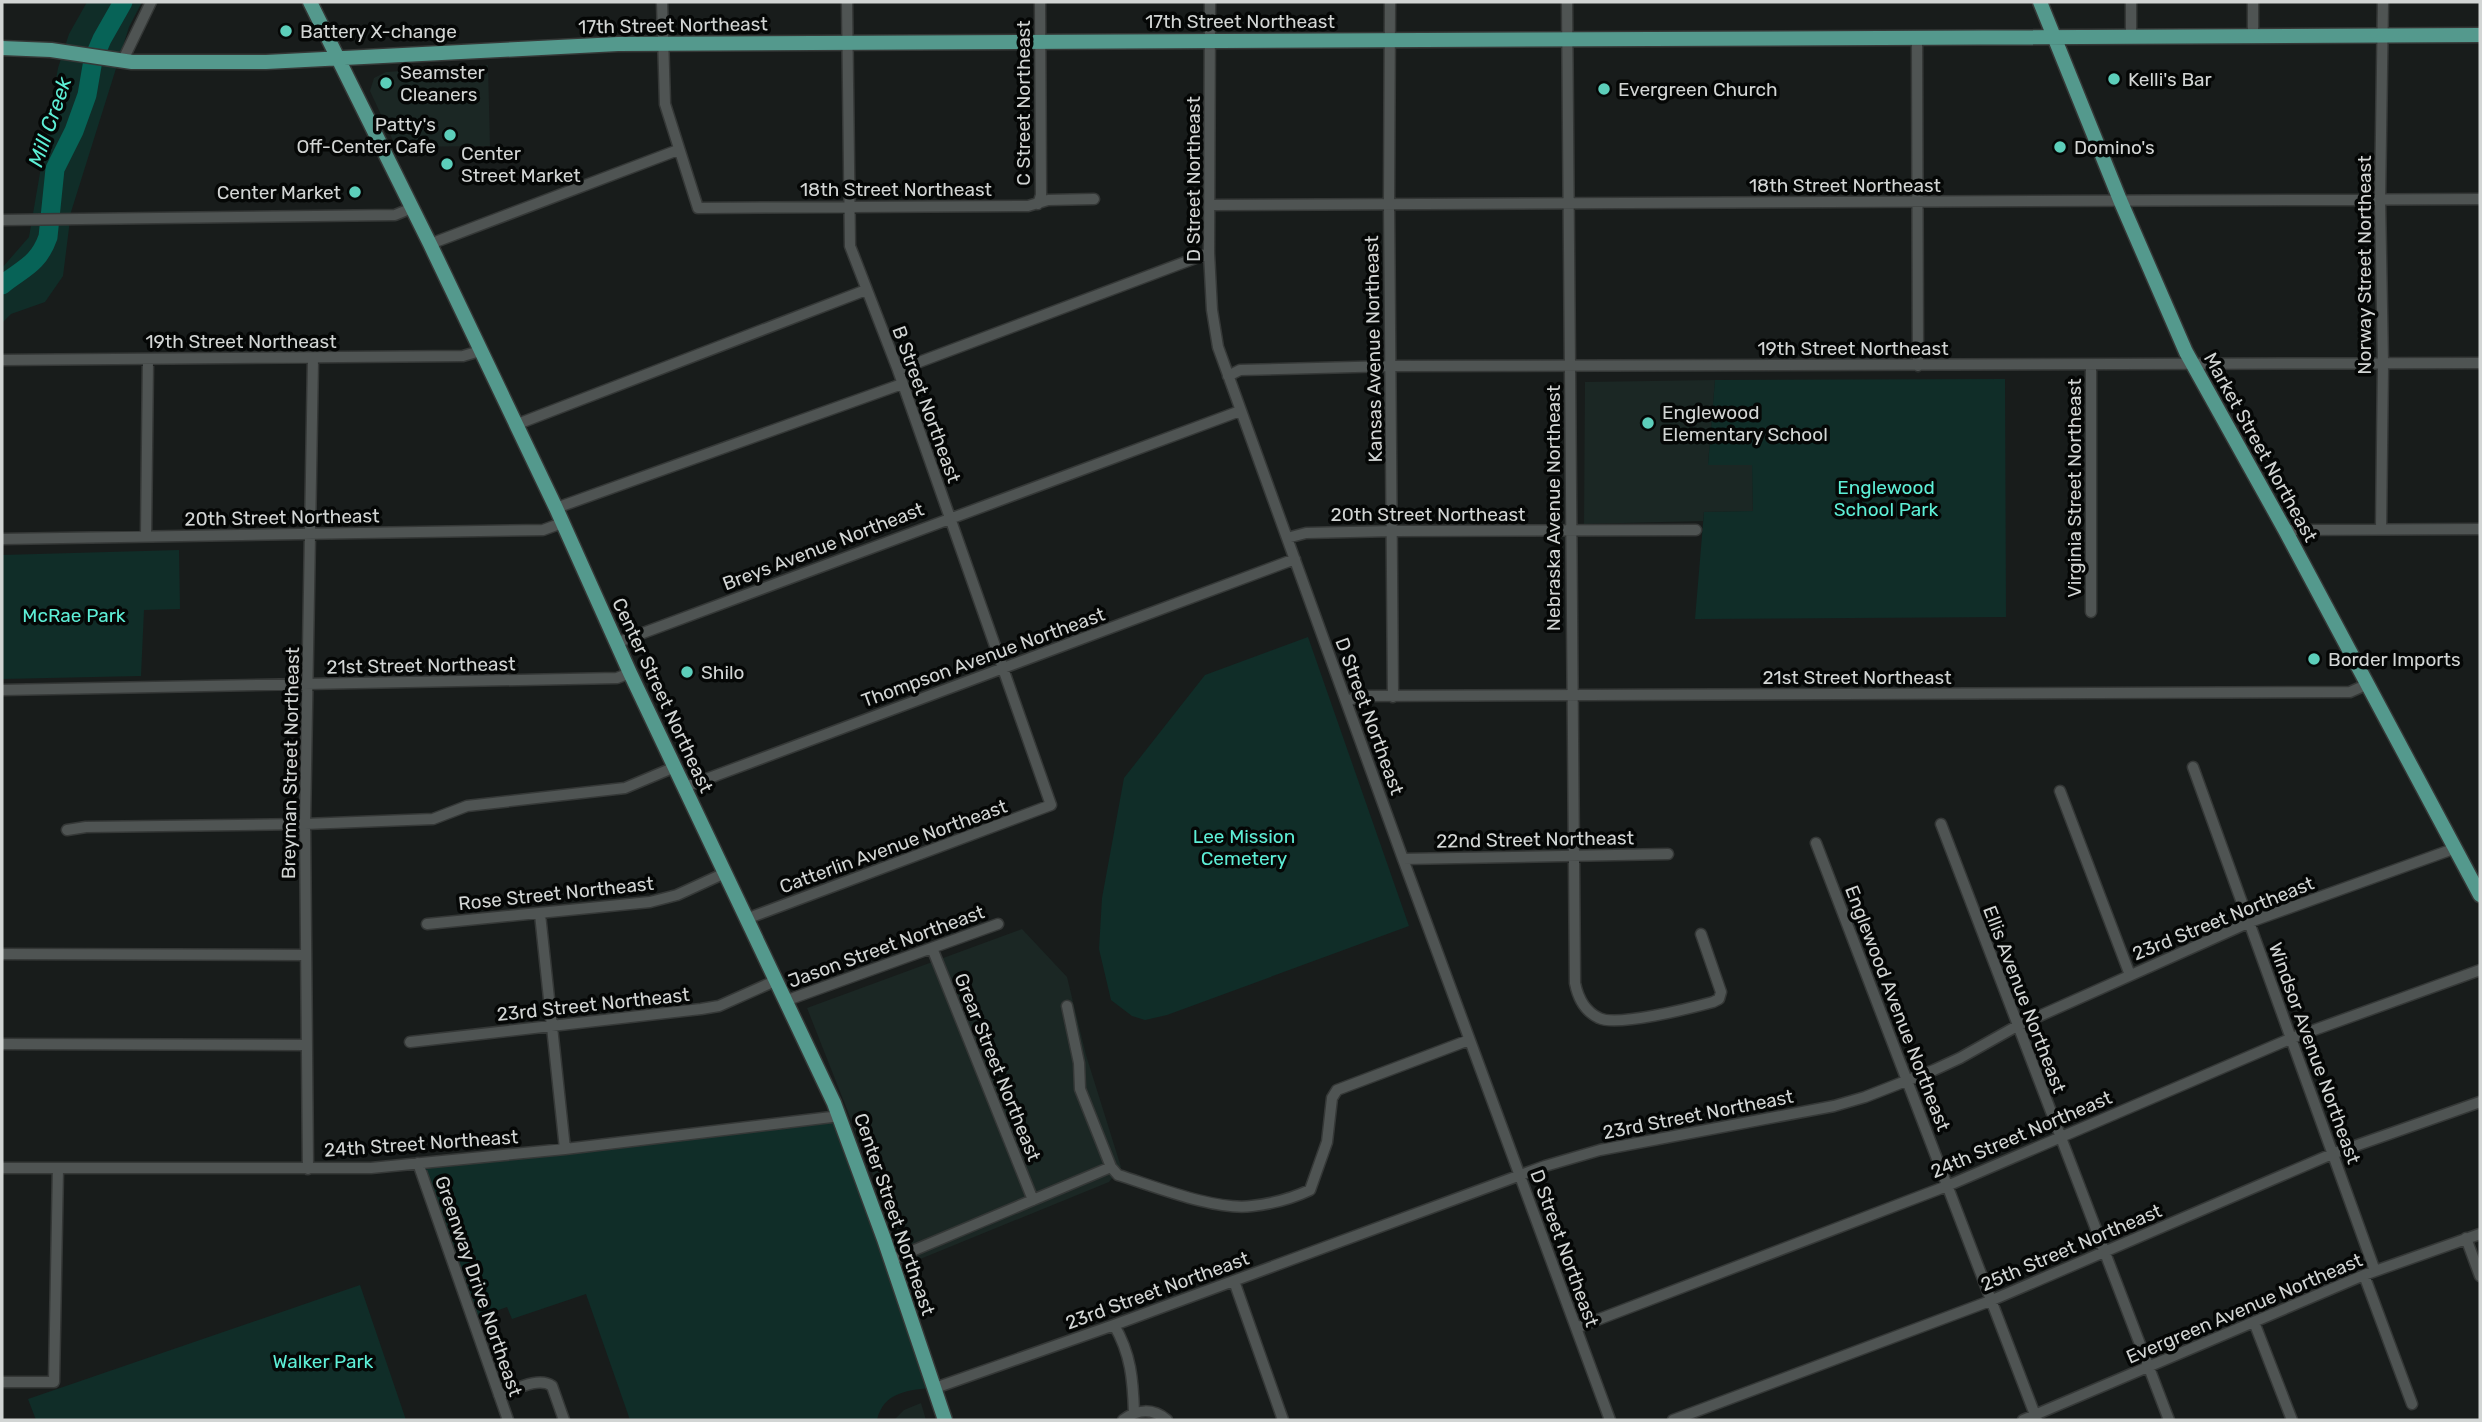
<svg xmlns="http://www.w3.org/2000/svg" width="2482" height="1422" viewBox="0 0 2482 1422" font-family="Rubik,sans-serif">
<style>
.built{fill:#1b2724}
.green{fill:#102d28}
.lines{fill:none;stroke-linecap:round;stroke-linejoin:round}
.river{stroke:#076357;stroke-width:19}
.minor-casing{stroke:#353837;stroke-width:13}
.major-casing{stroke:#353837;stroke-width:17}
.minor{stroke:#4f5453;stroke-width:10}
.major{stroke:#54998d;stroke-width:14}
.poi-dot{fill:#5cceba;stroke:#050706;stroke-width:2.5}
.labels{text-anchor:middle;stroke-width:7;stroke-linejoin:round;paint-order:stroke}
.street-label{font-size:19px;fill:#d2d5d4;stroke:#050706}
.poi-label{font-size:19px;fill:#d2d5d4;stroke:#050706;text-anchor:start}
.park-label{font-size:19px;fill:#5deed6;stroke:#050706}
.water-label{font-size:21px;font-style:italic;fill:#5defd6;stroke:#050706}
</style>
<rect width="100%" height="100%" fill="#181c1b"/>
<path class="built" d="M488 65 490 146 396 147 370 91 374 78 386 72Z
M1715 380 1708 464H1752L1753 511 1704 512 1703 521 1584 524 1585 382Z
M1022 929 1067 977 1086 1055 1121 1167 1109 1182 908 1264 807 1008Z
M921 1403 926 1420H894L904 1410Z"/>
<path class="green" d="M87 2H142L129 27 71 212 63 276 45 302 11 314 2 323V268L29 237 58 68 69 34Z
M2005 379 2006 617 1695 619 1704 512 1753 511 1752 465H1708L1715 380Z
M179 550 180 609 144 610 141 676 2 679V555Z
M1308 637 1409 926 1167 1015 1145 1020 1132 1016 1111 1000 1099 949 1102 898 1124 778 1205 675Z
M840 1116 935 1388C910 1389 883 1392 877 1420H630L586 1294 512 1319 507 1307 473 1319 418 1163Z
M360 1285 406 1420H36L28 1399Z"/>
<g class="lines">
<path class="river" d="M2 285C23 268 38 265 48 237L55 169 74 131 87 95 93 60 102 39 123 2"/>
<g class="minor-casing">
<path id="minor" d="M662 2 665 104 698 208 1028 206 1048 200 1094 199
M1210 2 1209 253 1212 310 1218 347 1403 859 1610 1420
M1390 2 1389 204 1393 697
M1567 2 1575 983C1578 998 1584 1011 1599 1018 1617 1027 1691 1008 1713 1002L1719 999 1721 992 1701 934
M2253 2V36
M2131 36V2
M1917 38 1918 366
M122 62 151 2
M1038 204 1041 195 1040 2
M1211 205 2480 199
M2 220 395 215 412 208
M430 244 678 150
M2 360 463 356 480 351
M2091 365V612
M898 370 1209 253
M1228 376 1240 370 1392 366 2480 363
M515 425 866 290
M556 508 902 384
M2381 529 2383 364 2380 200 2383 2
M2285 530 2480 529
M146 536 148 359
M1287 538 1306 533 1393 531 1696 530
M2 539 543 530 562 523
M616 643 1240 411
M2 690 617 678 630 673
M1346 701 1362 696 2350 692 2368 684
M2193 767 2375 1271
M685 787 1295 559
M2060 791 2130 975
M1941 824 2169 1420
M67 830 86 827 305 824 433 819 467 806 625 788 675 767
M1816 843 2037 1420
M1403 859 1668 854
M540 914 565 1149
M746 919 1051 805 898 370 850 246 847 2
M427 924 650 902 677 895 725 873
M932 948 1033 1200
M2 954 306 955
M785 1001 998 924
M1067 1006 1079 1063 1080 1089 1111 1167 1118 1175C1154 1186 1215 1211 1252 1206 1270 1204 1293 1198 1310 1190L1327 1142 1332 1098 1337 1090 1469 1040
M410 1042 701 1009 719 1006 775 981
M2 1044 306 1045
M418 1163 508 1420
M2 1168H371L565 1149 840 1116
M308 1169 305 824 313 359
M2466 1238 2480 1276
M891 1260 1111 1167
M2364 1275 2412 1404
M1234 1281 1283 1420
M2254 1322 2292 1420
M1114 1325C1131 1354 1133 1380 1134 1413
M1576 1328 1947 1186 2292 1038 2480 970
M2 1382H54L58 1168
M935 1388 1114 1325 1545 1166 1600 1150 1834 1106 1865 1097 1934 1070 1960 1058 2017 1026 2250 922 2456 848
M499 1395C514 1390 539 1376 552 1386L564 1420
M1123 1420C1137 1409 1153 1408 1167 1420
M1673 1420 1990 1301 2332 1154 2480 1102
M2023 1420 2364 1275 2480 1234"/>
</g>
<g class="major-casing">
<path id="major" d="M310 2 430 244 556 508 630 673 834 1103 884 1239 945 1420
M2040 2 2120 200 2186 352 2285 530 2480 895
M2 48 51 50 132 62H266L618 44 2480 35"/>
</g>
<use href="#minor" class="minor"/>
<use href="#major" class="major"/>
</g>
<g class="poi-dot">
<circle cx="286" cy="31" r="7"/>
<circle cx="2114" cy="79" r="7"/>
<circle cx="386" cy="83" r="7"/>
<circle cx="1604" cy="89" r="7"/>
<circle cx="450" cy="135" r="7"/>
<circle cx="2060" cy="147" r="7"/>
<circle cx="447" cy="164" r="7"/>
<circle cx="355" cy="192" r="7"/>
<circle cx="1648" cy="423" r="7"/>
<circle cx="2314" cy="659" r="7"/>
<circle cx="687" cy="672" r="7"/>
</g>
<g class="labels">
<g class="street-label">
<text x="1240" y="28">17th Street Northeast</text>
<text transform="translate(673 25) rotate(-1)" y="7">17th Street Northeast</text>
<text transform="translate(1023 103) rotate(-90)" y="7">C Street Northeast</text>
<text transform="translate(1193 179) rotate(-90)" y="7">D Street Northeast</text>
<text x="1845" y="192">18th Street Northeast</text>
<text x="896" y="196">18th Street Northeast</text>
<text transform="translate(2364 265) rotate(-90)" y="7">Norway Street Northeast</text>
<text x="241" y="348">19th Street Northeast</text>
<text x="1853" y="355">19th Street Northeast</text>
<text transform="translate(1373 349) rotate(-91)" y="7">Kansas Avenue Northeast</text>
<text transform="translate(927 404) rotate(70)" y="7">B Street Northeast</text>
<text transform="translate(2261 447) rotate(61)" y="7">Market Street Northeast</text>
<text transform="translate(2074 488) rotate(-90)" y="7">Virginia Street Northeast</text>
<text transform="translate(1553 508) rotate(-90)" y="7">Nebraska Avenue Northeast</text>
<text x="1428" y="521">20th Street Northeast</text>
<text transform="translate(282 517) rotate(-1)" y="7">20th Street Northeast</text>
<text transform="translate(823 546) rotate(-21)" y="7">Breys Avenue Northeast</text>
<text transform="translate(983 657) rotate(-20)" y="7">Thompson Avenue Northeast</text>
<text transform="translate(421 665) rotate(-1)" y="7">21st Street Northeast</text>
<text x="1857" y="684">21st Street Northeast</text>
<text transform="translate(663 695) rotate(65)" y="7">Center Street Northeast</text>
<text transform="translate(1370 716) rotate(70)" y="7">D Street Northeast</text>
<text transform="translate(290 763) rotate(-89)" y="7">Breyman Street Northeast</text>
<text transform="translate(1535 839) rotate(-1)" y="7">22nd Street Northeast</text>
<text transform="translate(893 846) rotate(-20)" y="7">Catterlin Avenue Northeast</text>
<text transform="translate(556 893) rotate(-6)" y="7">Rose Street Northeast</text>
<text transform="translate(2223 918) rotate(-22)" y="7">23rd Street Northeast</text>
<text transform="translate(886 946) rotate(-20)" y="7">Jason Street Northeast</text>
<text transform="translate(2025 999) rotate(69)" y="7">Ellis Avenue Northeast</text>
<text transform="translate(593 1004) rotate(-6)" y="7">23rd Street Northeast</text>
<text transform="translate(1898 1008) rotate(69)" y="7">Englewood Avenue Northeast</text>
<text transform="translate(2315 1053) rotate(70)" y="7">Windsor Avenue Northeast</text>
<text transform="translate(998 1067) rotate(68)" y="7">Grear Street Northeast</text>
<text transform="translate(1698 1114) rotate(-11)" y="7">23rd Street Northeast</text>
<text transform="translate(2021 1134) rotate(-23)" y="7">24th Street Northeast</text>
<text transform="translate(421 1143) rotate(-4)" y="7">24th Street Northeast</text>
<text transform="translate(895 1214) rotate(71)" y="7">Center Street Northeast</text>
<text transform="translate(2071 1247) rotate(-23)" y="7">25th Street Northeast</text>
<text transform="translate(1565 1248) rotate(70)" y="7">D Street Northeast</text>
<text transform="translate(479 1286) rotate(71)" y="7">Greenway Drive Northeast</text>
<text transform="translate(1157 1290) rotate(-20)" y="7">23rd Street Northeast</text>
<text transform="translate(2244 1308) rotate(-23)" y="7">Evergreen Avenue Northeast</text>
</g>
<g class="poi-label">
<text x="300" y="38">Battery X-change</text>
<text x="400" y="79">Seamster<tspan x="400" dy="22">Cleaners</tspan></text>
<text x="2128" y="86">Kelli's Bar</text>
<text x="1618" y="96">Evergreen Church</text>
<text x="436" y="131" text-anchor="end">Patty's<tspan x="436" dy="22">Off-Center Cafe</tspan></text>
<text x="2074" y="154">Domino's</text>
<text x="461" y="160">Center<tspan x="461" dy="22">Street Market</tspan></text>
<text x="341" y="199" text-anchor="end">Center Market</text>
<text x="1662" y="419">Englewood<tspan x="1662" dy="22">Elementary School</tspan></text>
<text x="2328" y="666">Border Imports</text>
<text x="701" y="679">Shilo</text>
</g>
<g class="park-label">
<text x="1886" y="494">Englewood<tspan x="1886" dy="22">School Park</tspan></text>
<text x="74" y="622">McRae Park</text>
<text x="1244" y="843">Lee Mission<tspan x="1244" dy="22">Cemetery</tspan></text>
<text x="323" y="1368">Walker Park</text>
</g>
<g class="water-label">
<text transform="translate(50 122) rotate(-71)" y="7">Mill Creek</text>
</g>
</g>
<rect width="2482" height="1422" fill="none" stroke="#d2d5d4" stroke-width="7"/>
</svg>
